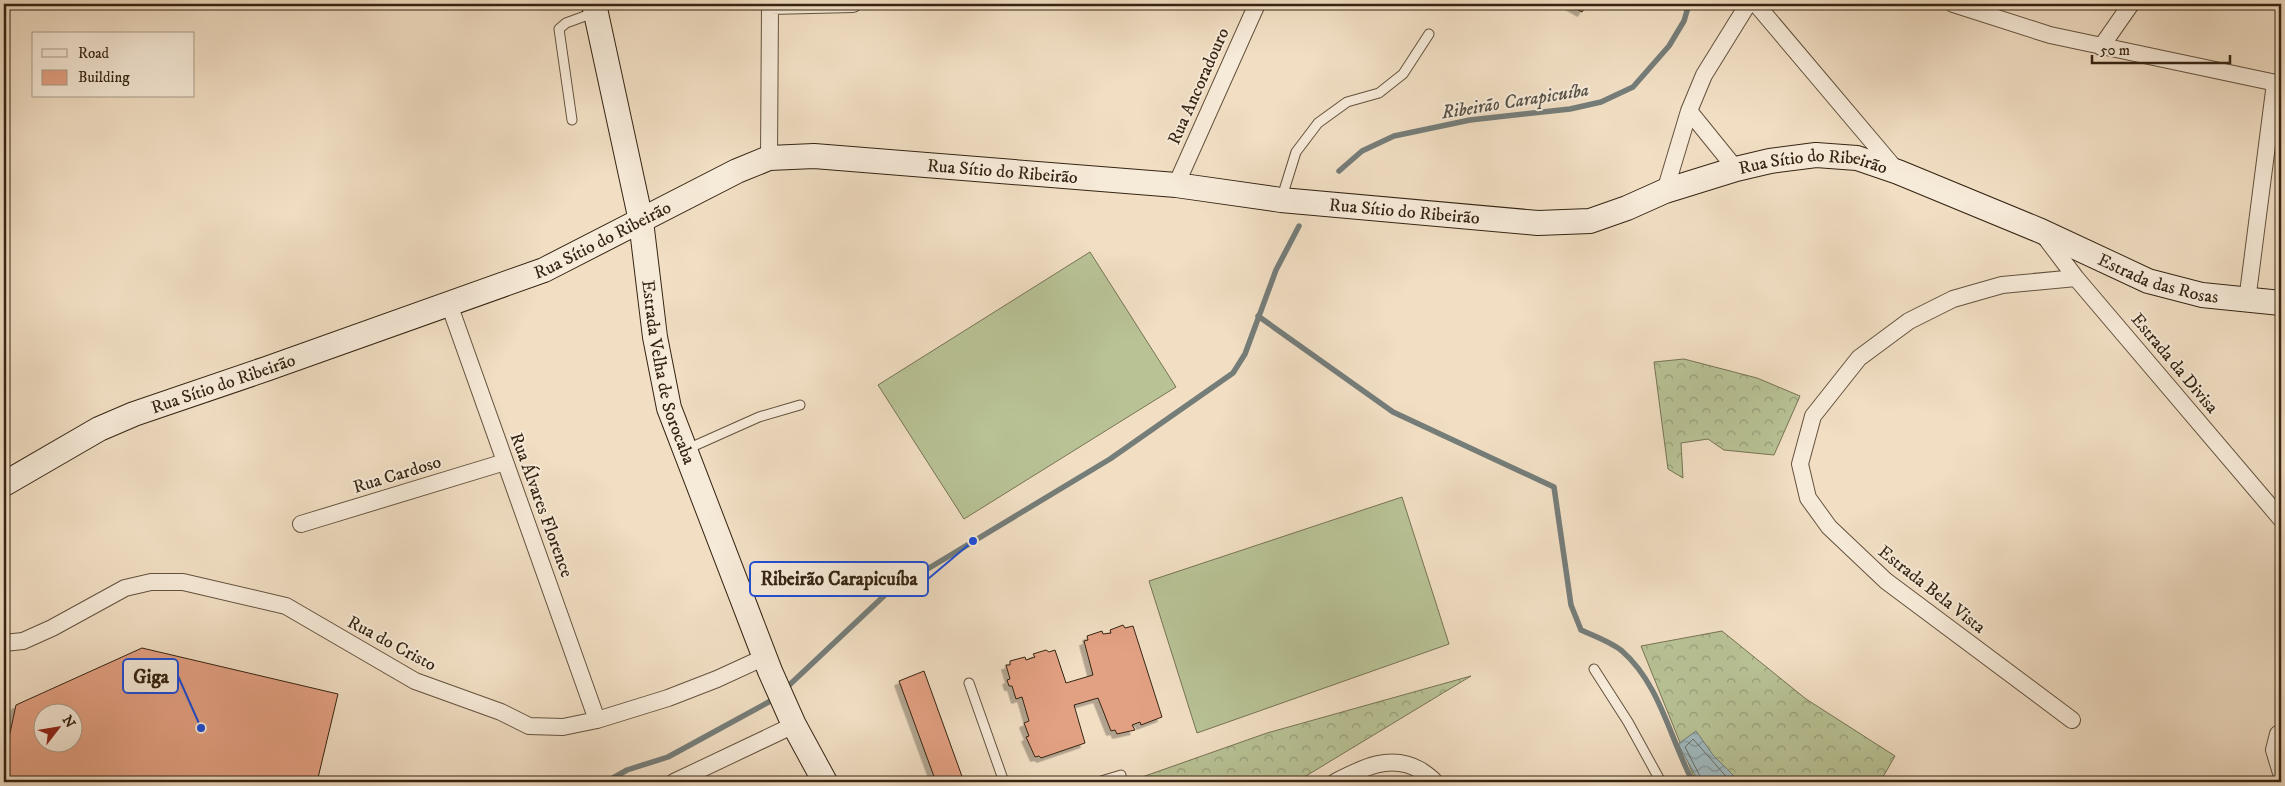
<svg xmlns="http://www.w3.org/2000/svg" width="2285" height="786" viewBox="0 0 2285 786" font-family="'IM FELL DW Pica',serif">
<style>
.grass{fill:#b8c295;stroke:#767354}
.forest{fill:url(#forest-crowns);stroke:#767354}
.water{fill:url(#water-waves);stroke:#757d79}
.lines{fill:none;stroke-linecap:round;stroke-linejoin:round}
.shore{stroke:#6a6e68;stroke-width:1}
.stream{stroke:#757d79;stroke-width:5.5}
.building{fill:#e3a183;stroke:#352412;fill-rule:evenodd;filter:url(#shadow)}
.service-casing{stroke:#64523e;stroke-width:11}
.minor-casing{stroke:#64523e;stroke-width:18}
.secondary-casing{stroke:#352412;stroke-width:26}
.service{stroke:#f6ead8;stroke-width:9}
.minor{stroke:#f6ead8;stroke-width:16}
.secondary{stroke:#f6ead8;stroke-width:24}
.labels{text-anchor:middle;stroke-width:4;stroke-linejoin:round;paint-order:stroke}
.street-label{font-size:18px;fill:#352412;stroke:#f6ead8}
.water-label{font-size:19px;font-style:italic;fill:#555146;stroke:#f6ead8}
.leader{fill:none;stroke:#1d4ed8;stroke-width:2}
.callout-dot{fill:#1d4ed8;stroke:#f6ead8;stroke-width:2}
.callout{fill:#f6ead8;stroke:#1d4ed8;stroke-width:2}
.callout-label{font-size:19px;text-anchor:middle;font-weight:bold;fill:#352412}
</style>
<defs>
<pattern id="forest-crowns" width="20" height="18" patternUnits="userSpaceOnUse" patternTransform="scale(1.25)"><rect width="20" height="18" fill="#b8c295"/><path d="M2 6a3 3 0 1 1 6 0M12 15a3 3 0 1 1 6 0" fill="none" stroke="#969d78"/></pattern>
<pattern id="water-waves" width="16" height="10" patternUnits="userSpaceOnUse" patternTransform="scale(1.25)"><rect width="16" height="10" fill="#a0b9be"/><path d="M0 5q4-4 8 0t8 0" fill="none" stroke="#839699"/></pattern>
<filter id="shadow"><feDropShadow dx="-4.5" dy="4.5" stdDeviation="0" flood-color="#0004"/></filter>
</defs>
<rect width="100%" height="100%" fill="#f1dec3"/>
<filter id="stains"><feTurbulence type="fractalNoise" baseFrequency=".004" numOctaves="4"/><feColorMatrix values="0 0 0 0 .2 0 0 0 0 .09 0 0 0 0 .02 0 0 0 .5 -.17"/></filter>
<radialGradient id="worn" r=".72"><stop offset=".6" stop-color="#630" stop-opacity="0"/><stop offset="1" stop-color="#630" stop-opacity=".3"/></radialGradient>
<path class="grass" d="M1090 252 1176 387 964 519 878 385Z
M1402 497 1449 644 1197 733 1149 581Z"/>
<path class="forest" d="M1684 359 1757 378 1800 396 1774 455 1724 450 1708 439 1681 443 1683 478 1668 469 1654 362Z
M1722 631 1806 699 1895 756 1880 782H1696L1641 646Z
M1471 676 1296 782H1128L1267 733Z"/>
<path class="water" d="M1696 731 1713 755 1735 777 1736 782H1699L1678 744Z"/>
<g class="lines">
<path class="shore" d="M1703 782 1685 747 1693 739 1731 782"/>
<path class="stream" d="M1339 171 1362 151 1394 136 1470 120 1570 109 1601 102 1633 87 1669 46 1684 21 1689 4
M1258 316 1393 412 1554 487 1571 605 1581 630C1594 636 1611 642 1622 651 1660 684 1670 739 1693 782
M784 690 886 594 1110 459 1233 373 1245 354 1276 270 1299 226
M606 782 627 770 668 757 776 698"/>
</g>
<path class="building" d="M1568 4H1587L1582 12Z
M1123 625 1125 628 1133 626 1162 717 1141 725 1140 722 1132 725 1135 730 1117 734 1115 730 1111 731 1098 698 1074 705 1085 743 1041 758 1039 756 1035 757 1026 737 1029 736 1024 723 1029 721 1022 697 1016 699 1012 686H1009L1007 680 1010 679 1006 665H1010V661L1025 657 1026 660 1035 657 1033 654 1046 650 1049 652 1055 650 1066 683 1093 675 1084 641 1088 640 1087 636 1102 631 1103 634 1111 633 1110 630Z
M142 648 338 694 317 782H4V761L16 705ZM42 714H72V744H42Z
M924 671 964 782H936L899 681Z"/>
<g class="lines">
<g class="service-casing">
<path id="service" d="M572 120 559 29 566 23 596 12
M1281 200 1296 152 1318 123 1347 102 1379 93 1403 74 1429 34
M685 450 759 417 800 405
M1594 669 1628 722 1661 782
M969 683 1004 782
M1098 782 1121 775"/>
</g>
<g class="minor-casing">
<path id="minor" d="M1756 4 1898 172
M1953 4 2050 35 2281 84
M770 6 853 4
M2101 47 2131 4
M1689 111 1736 169
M769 158 770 4
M1176 185 1257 4
M1665 191 1689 111 1704 75 1748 4
M2042 233 2076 278 2281 519
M2247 301 2275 83
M449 304 597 720
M301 524 505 462
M4 643 23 641 52 628 125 588 151 582H183L286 606 415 681 501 712 529 726 563 727 597 720 668 698 717 679 765 657
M2072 720 1886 581 1829 527 1808 498 1800 464 1813 416 1859 358 1909 321 1953 299 2002 285 2076 278
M2281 732 2278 734 2274 750 2281 773
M674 782 794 725
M1335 782C1362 768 1391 753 1420 770 1426 774 1431 777 1435 782"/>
</g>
<g class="secondary-casing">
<g id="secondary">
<path id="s1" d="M594 4 641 221 655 337 669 408 770 671 794 725 825 782"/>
<path id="s2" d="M4 484 99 429 134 414 266 369 544 270 737 171 769 158 814 156 1176 185 1281 200 1538 223 1590 221 1627 208 1665 191 1736 169 1770 161 1816 155 1857 158 1898 172 2041 231 2148 281 2202 295 2281 303"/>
</g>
</g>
<use href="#service" class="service"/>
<use href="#minor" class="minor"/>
<use href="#secondary" class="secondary"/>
</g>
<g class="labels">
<g class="street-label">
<text transform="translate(1198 86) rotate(-66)" y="6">Rua Ancoradouro</text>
<text dy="6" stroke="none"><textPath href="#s2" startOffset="1068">Rua Sítio do Ribeirão</textPath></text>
<text dy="6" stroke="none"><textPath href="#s2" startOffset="1892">Rua Sítio do Ribeirão</textPath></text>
<text dy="6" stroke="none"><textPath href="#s2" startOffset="1472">Rua Sítio do Ribeirão</textPath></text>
<text dy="6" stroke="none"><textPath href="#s2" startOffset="648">Rua Sítio do Ribeirão</textPath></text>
<text dy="6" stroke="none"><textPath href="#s2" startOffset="2261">Estrada das Rosas</textPath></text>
<text transform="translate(2175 363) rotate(50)" y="6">Estrada da Divisa</text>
<text dy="6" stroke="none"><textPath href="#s1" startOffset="376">Estrada Velha de Sorocaba</textPath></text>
<text dy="6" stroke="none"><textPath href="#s2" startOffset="242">Rua Sítio do Ribeirão</textPath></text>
<text transform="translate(397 474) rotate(-17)" y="6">Rua Cardoso</text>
<text transform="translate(542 505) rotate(70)" y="6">Rua Álvares Florence</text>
<text transform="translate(1932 589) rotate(38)" y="6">Estrada Bela Vista</text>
<text transform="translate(392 643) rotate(28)" y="6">Rua do Cristo</text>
</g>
<g class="water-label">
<text transform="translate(1515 100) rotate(-9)" y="7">Ribeirão Carapicuíba</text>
</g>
</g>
<path class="leader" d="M973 541L928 579M201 728L178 676"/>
<g class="callout-dot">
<circle cx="973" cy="541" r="5"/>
<circle cx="201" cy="728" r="5"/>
</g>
<g class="callout">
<rect x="750" y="562" width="178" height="34" rx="5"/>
<rect x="123" y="659" width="55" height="34" rx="5"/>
</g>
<g class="callout-label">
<text x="839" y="585">Ribeirão Carapicuíba</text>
<text x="151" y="683">Giga</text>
</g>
<rect width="2285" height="786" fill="none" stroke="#f1dec3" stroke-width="20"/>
<rect x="5" y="5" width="2275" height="776" fill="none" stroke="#352412" stroke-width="2.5"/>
<rect x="10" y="10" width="2265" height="766" fill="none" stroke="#352412"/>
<rect x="32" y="32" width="162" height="65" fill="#f6ead8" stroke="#a99b89"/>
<rect x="42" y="49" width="25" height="8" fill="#f6ead8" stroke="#a99b89"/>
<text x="78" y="58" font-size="15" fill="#352412">Road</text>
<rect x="42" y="70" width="25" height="15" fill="#e3a183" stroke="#a99b89"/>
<text x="78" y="82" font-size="15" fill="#352412">Building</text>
<g transform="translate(58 728) rotate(59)"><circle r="24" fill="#f6ead8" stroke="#a99b89"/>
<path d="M0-4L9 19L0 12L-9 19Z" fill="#8f2418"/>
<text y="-8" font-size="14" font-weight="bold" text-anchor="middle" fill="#352412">N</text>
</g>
<path d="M2092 55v8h138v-8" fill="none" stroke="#352412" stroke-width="2.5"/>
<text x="2100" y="55" font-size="15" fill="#352412" stroke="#f6ead8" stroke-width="4" paint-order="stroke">50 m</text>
<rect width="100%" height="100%" filter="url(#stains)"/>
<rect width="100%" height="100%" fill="url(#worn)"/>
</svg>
